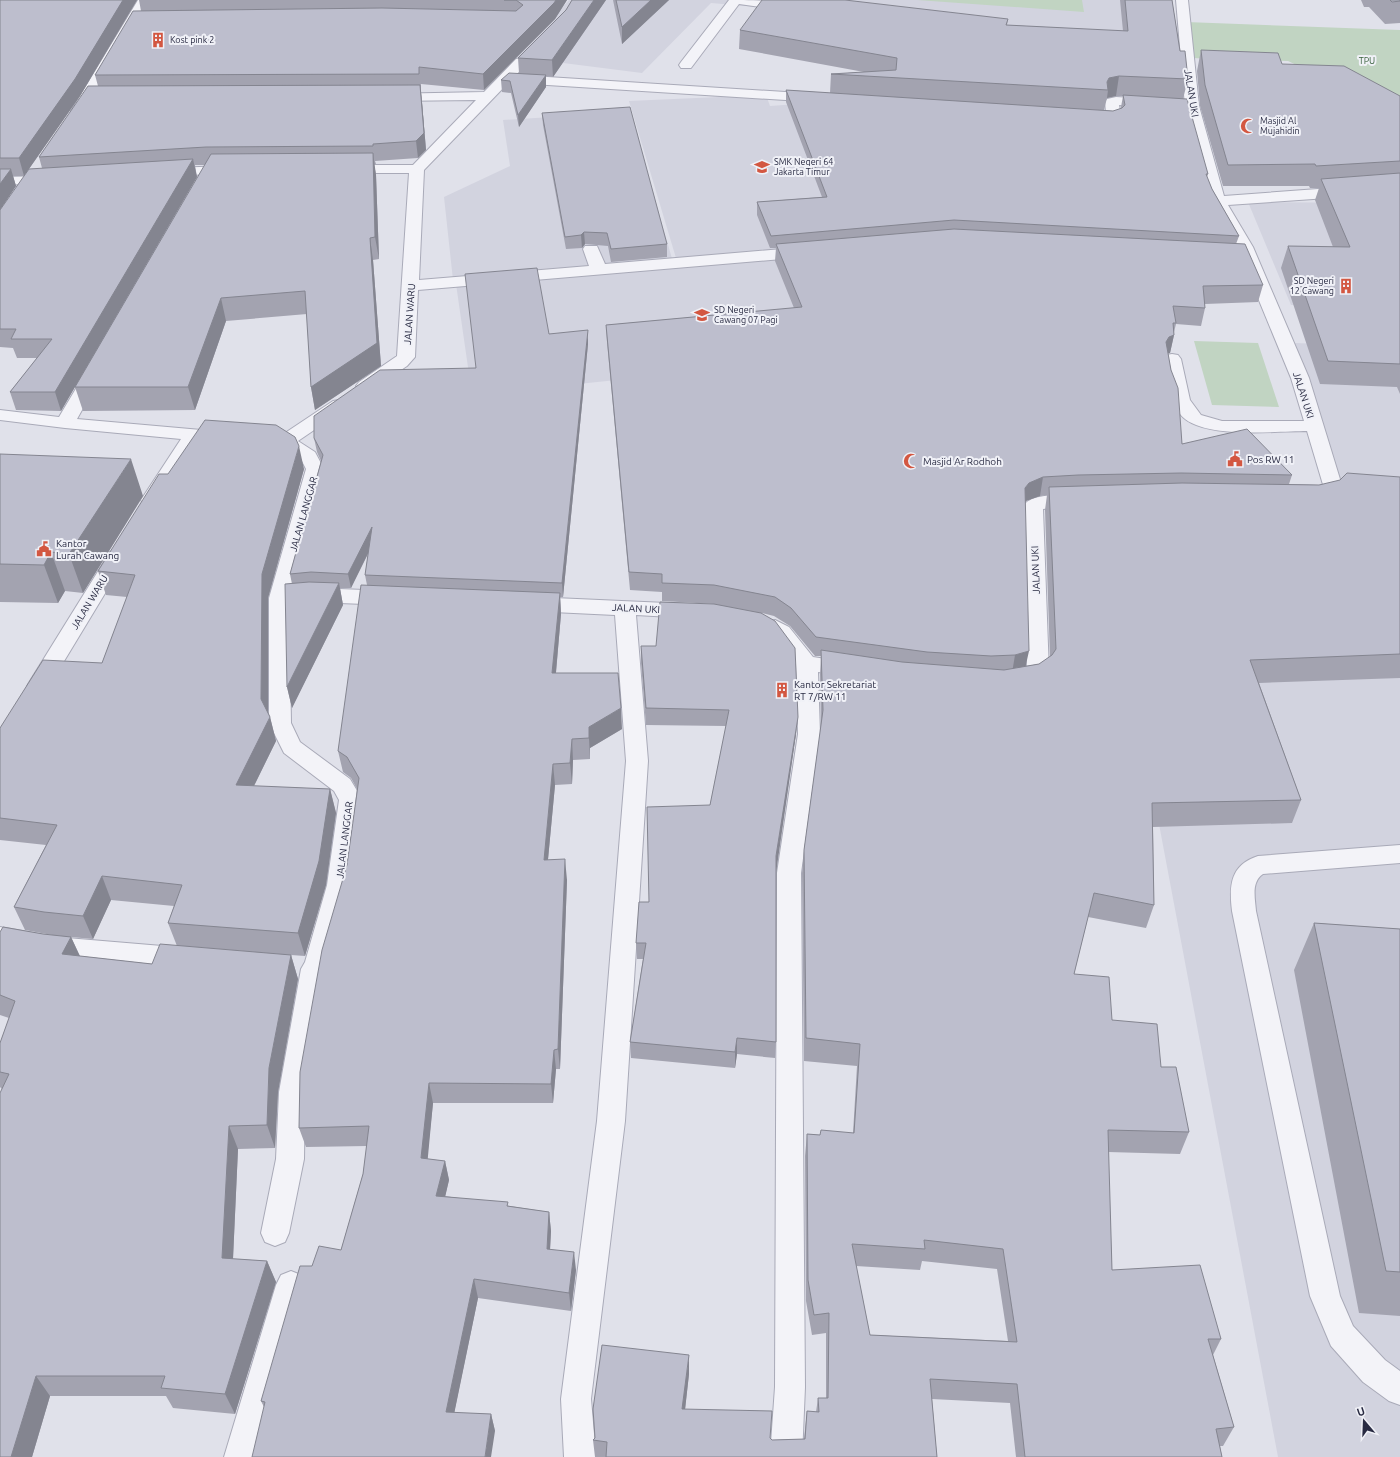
<svg xmlns="http://www.w3.org/2000/svg" width="1400" height="1457" viewBox="0 0 1400 1457" font-family="Ubuntu,sans-serif">
<style>
.built{fill:#d2d3df}
.green{fill:#c1d4c2}
.lines{fill:none;stroke-linecap:round;stroke-linejoin:round}
.minor-casing{stroke:#a9aab8;stroke-width:2}
.minor{fill:#f3f3f8;fill-rule:evenodd}
.wall{fill:#a3a3b0;fill-rule:evenodd}
.shaded-wall{fill:#848590}
.building{fill:#bdbecd;stroke:#848590;fill-rule:evenodd}
.labels{text-anchor:middle;stroke-width:4;stroke-linejoin:round;paint-order:stroke}
.far-poi-label{font-size:9px;fill:#282a42;stroke:#f0f1f7;text-anchor:start}
.far-park-label{font-size:9px;fill:#355e39;stroke:#f0f1f7}
.street-label{font-size:10px;fill:#282a42;stroke:#f0f1f7}
.poi-label{font-size:10px;fill:#282a42;stroke:#f0f1f7;text-anchor:start}
</style>
<rect width="100%" height="100%" fill="#e0e1ea"/>
<path class="built" d="M569 0H1165L1159 42 711 3 642 73 516 57Z
M766 95 770 106 839 101 946 235 676 258 629 101Z
M630 112 673 262 453 280 444 197 510 166 503 120Z
M1248 202 1400 203V306L1291 305Z
M941 241 935 347 472 395 456 284Z
M1295 343 1400 347V482L1336 479Z
M1400 555V1457H1278L1112 574Z"/>
<path class="green" d="M917 0H1082L1084 12Z
M1186 22 1400 30V134L1363 96 1288 61 1190 58Z
M1194 341 1258 343 1279 407 1212 405Z"/>
<g class="lines">
<g class="minor-casing">
<path id="minor" d="M138 0H150L85 111 83 114H73L71 111Z
M729 0C742 0 788 0 794 7L788 11 739 4 691 68H681L679 65 681 62Z
M1176 0H1188L1199 106 1224 196 1400 183V193L1228 205 1253 247 1309 378 1343 489C1336 501 1323 508 1309 504L1306 500 1309 496 1317 494 1324 488 1307 431C1276 431 1200 440 1180 414 1168 399 1167 377 1163 359L1166 355 1172 354 1178 355 1181 359 1190 400 1201 415 1222 421H1304L1291 378 1237 247 1210 201 1185 106Z
M521 58 526 59 528 62 516 75 817 94 822 95 824 98 822 101 817 102 516 83 510 81 424 170 419 280 589 266 583 249 585 246H597L605 264 806 247 812 249 814 252 812 255 806 257 418 290 415 357 407 366 371 390 365 391 359 390 356 386 359 382 397 356 409 173H345L340 172 338 169 340 166 345 165H413L476 100 391 101 386 100 384 97 386 94 484 92 516 59Z
M1116 97 1151 99 1156 100 1158 103 1156 106 1151 107 1119 105 1121 116 1119 119C1109 122 1095 122 1085 119L1083 116 1085 113 1106 112 1105 102 1107 99Z
M232 166 237 167 239 170 237 173 167 176 162 175 160 172 162 169 167 168Z
M50 176 55 177 57 180 55 183 0 185V177Z
M93 369 99 370 102 374 77 419 224 432 230 433 233 437 230 441 224 442 198 440 158 504 151 506 144 504 141 500 181 439 65 428 0 420V410L59 417 87 370Z
M339 400 345 401 348 405 345 409 298 441 315 452 324 469 291 590 314 588 390 591 397 593 400 598 397 603 390 605 314 602 289 604 291 723 300 742 350 779 362 799 351 885 326 970 305 1092 304 1159 289 1233 285 1242 275 1246 265 1242 261 1233 276 1159 279 1092 301 969 305 962 327 885 339 800 334 791 284 753 269 723V598L306 469 301 459 281 446 266 444 263 440 266 436 282 435 333 401Z
M1075 495 1082 497 1085 501 1082 505 1043 509 1049 673 1043 682 1021 688 1013 686 1010 681 1013 676 1027 672 1023 506C1033 492 1060 496 1075 495Z
M117 551 124 552 127 557 46 691 38 694 30 691 27 686 30 681 110 552Z
M532 597 689 604 696 606 699 611 696 616 689 618 636 615 648 761 625 1121 591 1399 596 1457H564L561 1399 597 1121 626 761 615 615 532 611 525 609 522 604 525 599Z
M775 620 789 627 813 657 858 664 861 669 858 674 850 676 818 672 820 734 801 873 805 1387 802 1457H770L775 1387 777 873 798 734 796 664 765 627 768 622Z
M1400 845V863L1263 874C1251 882 1255 898 1256 911L1340 1296 1353 1326 1385 1360 1400 1371V1405L1389 1401 1363 1382 1331 1346 1310 1296 1232 911C1229 886 1230 865 1258 856Z
M0 927 55 937 186 948 195 951 198 958 195 965 186 968 55 957 0 947Z
M291 1271 301 1275 306 1285 256 1457H224L276 1285 281 1275Z"/>
</g>
<use href="#minor" class="minor"/>
</g>
<path class="wall" d="M0 0H137L80 96 24 176H13L16 186 0 210 42 168 39 157 98 86 95 75 141 11 139 0H567L555 19 484 90 421 84V91L426 150 418 158 375 161 376 164H374L376 175 379 259 373 260 381 366 315 410 311 387 307 314 226 321 195 410 83 411 75 387 205 165H195L197 177 61 411 16 410 10 392 37 358H17L13 348 0 347Z
M572 0H606L553 77 546 76V87L519 127 511 93 502 92 501 80 519 73 518 58 566 10Z
M613 0H669L622 44Z
M1120 0H1172L1180 51 1188 79 1183 99 1208 174 1207 177 1212 189 1239 236 1236 244 1263 285 1258 302 1205 304V308L1201 326 1176 324 1174 332V335L1170 353H1168L1182 444 1292 475 1289 484 1319 485 1400 477V678L1259 683 1301 800 1292 823 1153 827 1154 905 1146 928 1088 917 1074 974 1112 1020 1161 1067 1189 1132 1180 1154 1108 1152 1112 1270 1221 1339 1213 1355 1234 1427 1223 1446H1220L1222 1457H1016L1010 1403 932 1399 937 1457H595L593 1440 689 1374 685 1409 770 1438 772 1440 804 1439 807 1411 816 1412 818 1398H826V1333L812 1335 806 1301 805 1156 807 1134 820 1135 853 1133 857 1066 804 1061 802 873 804 850 821 726 820 674 821 656H815L790 626 774 616 762 613 796 734 776 868V1042L775 1058 737 1054 735 1068 631 1058 630 1042 643 959H637L636 943 649 902 710 805 726 726 646 725 641 663V646H656L714 604 662 601V592L630 590 607 342 606 325 794 308 775 261 776 248H770L757 215V202L822 197 786 102V90L830 93 831 74 864 72 739 49 740 30 1008 19 1007 25 1123 31ZM1116 96H1123L1121 107V109L1113 111 1104 110 1107 98ZM1047 495 1045 510 1050 657 1039 664 1026 666 1025 501 1040 496ZM922 1261 997 1269 1008 1341 870 1335 856 1266 920 1270Z
M1361 0H1400V23L1385 24 1369 7H1364Z
M1201 50 1282 64 1400 96V394L1397 387 1320 384 1281 268 1288 246 1333 247 1315 200 1319 188H1310L1309 186H1223L1200 106 1197 71Z
M542 113 667 244V257L611 262 608 246 585 244 582 248 566 249 543 125Z
M549 334 588 344 563 597H560L561 614 556 673 622 729 590 748V759L573 760 572 784 555 785 548 860 567 880 560 1069H556L553 1103H433L427 1159 445 1161 449 1180 445 1196 549 1212 551 1231 550 1250 576 1270 571 1311 478 1298 454 1413 491 1414 495 1431 264 1407 261 1401 312 1266 341 1250 363 1174 367 1146 306 1147 299 1128 347 865 357 789 351 778 343 772 338 751 367 585 365 575 368 554 351 588H340L343 605 292 708 287 687 292 584 290 574 321 461 317 452 314 438 476 368Z
M0 454 143 496 83 593 65 591 58 603 0 602Z
M304 469 268 598V712L270 717 276 741 254 786 330 789 336 813 326 885 305 956 291 955 298 979 278 1092 275 1148 238 1149 233 1259 267 1261 276 1282 235 1414 173 1408 166 1396H50L32 1457H0L2 1089 0 1087V1043L9 1018 0 1015V932L52 935 25 930 14 907 46 845 0 840V728L102 663 127 597 106 595 98 571 168 474ZM111 900 174 906 168 923 177 946 152 964 80 956 71 937 93 939Z
M1314 923 1400 929V1316L1359 1313 1294 970Z"/>
<path class="shaded-wall" d="M123 0H137L80 96 24 176 19 158Z
M556 0H567L555 19 484 90 483 74Z
M594 0H606L553 77 552 60Z
M651 0H669L622 44V27Z
M546 75V87L519 127 518 115Z
M1119 76 1116 96 1107 98 1108 90 1107 82 1109 78Z
M420 85 422 102 426 150 418 158 416 141Z
M373 153 376 175 379 259 375 237Z
M193 159 197 177 61 411 55 392Z
M11 169 16 186 0 210V184Z
M584 232 585 244 582 248 581 235Z
M370 238 373 260 381 366 315 410 311 387Z
M221 298 226 321 195 410 188 387Z
M588 330V344L563 597 562 583Z
M1174 335 1170 353 1165 354 1166 342 1169 337Z
M299 446 304 469 268 598V722L270 717 276 741 243 808 236 785 261 699 262 574Z
M131 459 143 496 83 593 69 554Z
M1043 477 1040 496 1026 501 1022 506 1025 488 1029 483Z
M372 527 374 541 351 588 348 574Z
M51 552 65 591 58 603 44 565Z
M339 583 343 605 292 708 287 687Z
M560 593 561 614 554 694 552 673Z
M1029 651 1025 669 1012 673 1015 655Z
M621 708 622 729 590 748V759L589 738V727Z
M798 717 796 734 776 873V856Z
M572 739 573 760 572 784 570 763Z
M553 764 555 785 546 880 544 860Z
M330 789 336 813 326 885 305 956 298 933Z
M565 859 567 880 560 1069 558 1049Z
M102 876 111 900 93 939 83 916Z
M71 937 82 961 62 954Z
M291 955 298 979 278 1092 275 1148 267 1125 269 1068Z
M737 1038V1054L735 1068V1052Z
M554 1050 556 1069 553 1103 551 1084Z
M429 1083 433 1103 426 1177 421 1158Z
M229 1126 238 1149 232 1280 222 1258Z
M445 1161 449 1180 441 1215 436 1196Z
M549 1212 551 1231 549 1268 547 1249Z
M574 1252 576 1270 571 1311 569 1293Z
M267 1261 276 1282 235 1414 225 1394Z
M474 1279 478 1298 451 1429 446 1412Z
M689 1355V1374L683 1428 682 1409Z
M36 1376 50 1396 32 1457H11Z
M491 1414 495 1431 491 1457H485Z"/>
<path class="building" d="M0 0H123L75 79 19 158H0Z
M504 0H556L554 3 483 74 419 67V74L95 75 133 11 382 8 516 11 523 5 516 0Z
M572 0H594L552 60 518 58 566 10Z
M616 0H651L622 27Z
M762 0H845L1008 19 1006 25 1128 31 1125 0H1172L1180 51H1185L1188 79 1119 76 1109 78 1107 82 1108 90 831 74 896 70 897 58 740 30Z
M1390 0H1400V1L1392 2Z
M1201 50 1278 53 1282 64 1344 66 1400 96V161L1316 166 1315 164 1228 165 1205 85Z
M509 73 546 75 518 115 510 81 501 80Z
M420 85 424 133 416 141 373 144V146L206 147 39 157 88 86Z
M786 90 1113 111 1122 108 1125 105 1123 95 1187 99 1208 174H1206L1212 189 1239 236 954 220 771 236 757 202 827 197Z
M630 107 667 244 611 249 607 233 584 232 581 235 565 237 542 113Z
M373 153 375 237 370 238 377 343 311 387 305 291 221 298 188 387H75L211 154Z
M193 159 55 392H10L52 339H11L16 329H0V210L29 169Z
M0 169H11L0 184Z
M1400 173V364L1328 361 1288 246 1350 247 1321 179Z
M954 229 1245 244 1263 285 1203 286 1205 308 1173 306 1176 323H1173L1174 335 1169 337 1166 342 1171 370 1178 388 1182 444 1247 429 1292 475 1181 473 1078 475 1043 477 1029 483 1025 488 1029 651 1015 655 991 656 927 652 816 637 791 608 775 597 714 585 662 583V574L629 572 606 325 802 307 776 244Z
M537 268 549 334 588 330 562 583 365 575 372 527 348 574 311 572 290 574 323 455 314 438V416L380 370 476 368 465 274Z
M205 420 276 425 295 437 299 446 262 574 261 699 270 717 236 785 330 789 319 861 298 933 168 923 182 885 102 876 83 916 44 912 14 907 57 825 0 818V728L43 660 102 663 135 575 98 571 159 474H168Z
M0 454 131 459 69 554 51 552 44 565 0 564Z
M1347 473 1400 477V654L1250 660 1301 800 1152 803 1154 905 1094 893 1074 974 1109 977 1112 1020 1157 1024 1161 1067H1176L1189 1132 1108 1130 1112 1270 1200 1265 1221 1339H1208L1234 1427 1216 1429 1222 1457H1025L1017 1384 930 1379 937 1457H606L607 1442 593 1440 595 1438 593 1409 602 1345 689 1355 682 1409 772 1411 770 1438 772 1440 805 1439 807 1411 819 1412 818 1398H828L829 1313 814 1315 808 1280 807 1134 820 1135 821 1130 854 1133 860 1044 806 1038 804 850 823 710 821 650 902 662 1004 670 1039 664 1052 655 1056 649 1049 487 1182 483 1319 485 1340 480ZM924 1240 1003 1249 1017 1342 870 1335 852 1244 925 1249Z
M309 582 339 583 287 687 285 584Z
M361 585 560 593 552 673H618L621 708 589 727V738L572 739 570 763 553 764 544 860 565 859 558 1049 554 1050 551 1084 429 1083 421 1158 445 1161 436 1196 508 1202 507 1206 549 1212 547 1249 574 1252 569 1293 474 1279 446 1412 491 1414 485 1457H252L265 1402 261 1401 300 1266H312L319 1246 341 1250 363 1174 369 1126 299 1128 300 1072 322 950 347 865 359 778 347 757 338 751Z
M660 602 714 604 761 613 775 621 795 648 798 717 776 856V1042L737 1038 735 1052 630 1042 646 943H636L639 902H649L647 807 710 805 729 710 646 708 641 646H656Z
M1314 923 1400 929V1272L1386 1271Z
M3 927 43 934 71 937 62 954 152 964 160 944 291 955 269 1068 267 1125 229 1126 222 1258 267 1261 225 1394 161 1388 165 1376H36L11 1457H0V1093L9 1074 0 1072V1043L15 1001 0 995V932Z"/>
<defs>
<g id="building-bare" transform="scale(1.2)"><path d="M-4-6H4V6H1V3H-1V6H-4ZM-2.5-4.3h1.7v1.8h-1.7ZM.8-4.3h1.7v1.8H.8ZM-2.5-1h1.7V.8h-1.7ZM.8-1h1.7V.8H.8Z" fill="#d35741" stroke="#f0f1f7" stroke-width="2.5" paint-order="stroke"/></g>
<g id="mosque-bare" transform="scale(1.2)"><path d="M3.5-4.9A6 6 0 1 0 3.5 4.9A5 5 0 1 1 3.5-4.9Z" fill="#d35741" stroke="#f0f1f7" stroke-width="2.5" paint-order="stroke"/></g>
<g id="school-bare" transform="scale(1.2)"><path d="M0-5L7-2L0 1L-7-2ZM-4 1L0 2.5L4 1V4Q0 6-4 4Z" fill="#d35741" stroke="#f0f1f7" stroke-width="2.5" paint-order="stroke"/></g>
<g id="civic-bare" transform="scale(1.2)"><path d="M-.6-6.5H3V-4.5H.6V-3L4-1V1h2V6H-6V1h2V-1L-.6-3ZM-1.2 2.5V6h2.4V2.5Z" fill="#d35741" stroke="#f0f1f7" stroke-width="2.5" paint-order="stroke"/></g>
</defs>
<g fill-rule="evenodd">
<use href="#building-bare" x="158" y="40"/>
<use href="#mosque-bare" x="1248" y="126"/>
<use href="#school-bare" x="762" y="167"/>
<use href="#building-bare" x="1346" y="286"/>
<use href="#school-bare" x="702" y="315"/>
<use href="#civic-bare" x="1235" y="459"/>
<use href="#mosque-bare" x="911" y="461"/>
<use href="#civic-bare" x="44" y="549"/>
<use href="#building-bare" x="782" y="690"/>
</g>
<g class="labels">
<g class="far-poi-label">
<text x="170" y="43">Kost pink 2</text>
<text x="1260" y="124">Masjid Al<tspan x="1260" dy="10">Mujahidin</tspan></text>
<text x="774" y="165">SMK Negeri 64<tspan x="774" dy="10">Jakarta Timur</tspan></text>
<text x="1334" y="284" text-anchor="end">SD Negeri<tspan x="1334" dy="10">12 Cawang</tspan></text>
<text x="714" y="313">SD Negeri<tspan x="714" dy="10">Cawang 07 Pagi</tspan></text>
</g>
<g class="far-park-label">
<text x="1367" y="64">TPU</text>
</g>
<g class="street-label">
<text transform="translate(1192 93) rotate(81)" y="4">JALAN UKI</text>
<text transform="translate(409 314) rotate(-86)" y="4">JALAN WARU</text>
<text transform="translate(1304 395) rotate(72)" y="4">JALAN UKI</text>
<text transform="translate(303 514) rotate(-74)" y="4">JALAN LANGGAR</text>
<text transform="translate(1035 570) rotate(-92)" y="4">JALAN UKI</text>
<text transform="translate(89 602) rotate(-59)" y="4">JALAN WARU</text>
<text transform="translate(636 608) rotate(3)" y="4">JALAN UKI</text>
<text transform="translate(344 840) rotate(-83)" y="4">JALAN LANGGAR</text>
</g>
<g class="poi-label">
<text x="1247" y="463">Pos RW 11</text>
<text x="923" y="465">Masjid Ar Rodhoh</text>
<text x="56" y="547">Kantor<tspan x="56" dy="12">Lurah Cawang</tspan></text>
<text x="794" y="688">Kantor Sekretariat<tspan x="794" dy="12">RT 7/RW 11</tspan></text>
</g>
</g>
<g transform="translate(1364 1421) rotate(341)" stroke="#f0f1f7" stroke-width="3" paint-order="stroke">
<path d="M0-3L7 15L0 10L-7 15Z" fill="#282a42"/>
<text y="-6" font-size="11" font-weight="bold" text-anchor="middle" fill="#282a42">U</text>
</g>
</svg>
